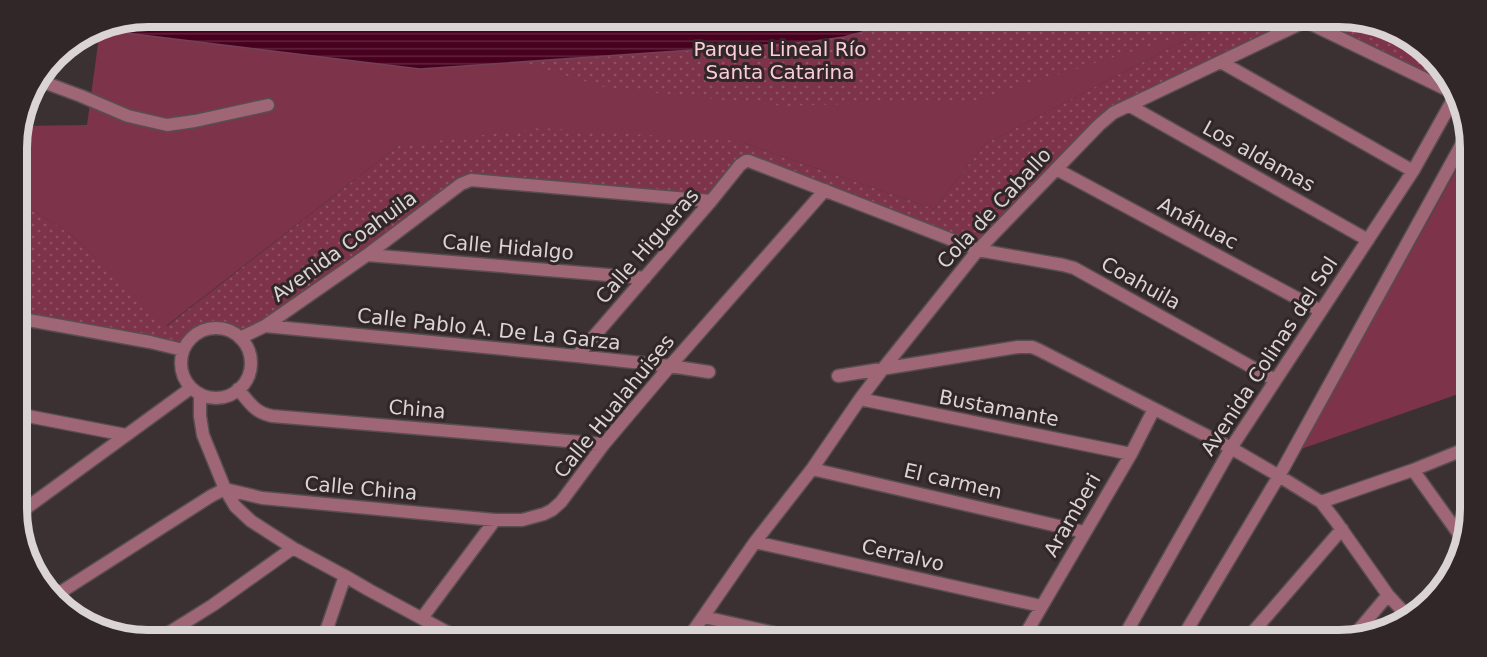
<svg xmlns="http://www.w3.org/2000/svg" width="1487" height="657" viewBox="0 0 1487 657" font-family="'DejaVu Sans',sans-serif">
<style>
.grass{fill:#7d344b}
.park{fill:url(#park-dots)}
.water{fill:url(#water-rules);stroke:#744056;stroke-width:1.5}
.lines{fill:none;stroke-linecap:round;stroke-linejoin:round}
.minor-casing{stroke:#584e50;stroke-width:15}
.tertiary-casing{stroke:#584e50;stroke-width:15}
.minor{stroke:#9f6675;stroke-width:12}
.tertiary{stroke:#9f6675;stroke-width:12}
.labels{text-anchor:middle;stroke-width:6;stroke-linejoin:round;paint-order:stroke}
.park-label{font-size:20px;fill:#fbcdd8;stroke:#312729}
.street-label{font-size:20px;fill:#dad4d5;stroke:#312729}
.rim{fill:none;stroke:#dad4d5;stroke-width:8}
</style>
<defs>
<pattern id="park-dots" width="8" height="8" patternUnits="userSpaceOnUse" patternTransform="scale(1.5)"><rect width="8" height="8" fill="#7d344b"/><path d="M2 2h.1M6 6h.1" fill="none" stroke="#8f5064" stroke-width="1.8" stroke-linecap="round"/></pattern>
<pattern id="water-rules" width="6" height="5" patternUnits="userSpaceOnUse" patternTransform="scale(1.5)"><rect width="6" height="5" fill="#48001f"/><path d="M0 2.5h6" fill="none" stroke="#62243f"/></pattern>
</defs>
<rect width="100%" height="100%" fill="#3b3133"/>
<path class="grass" d="M806 17H1230L985 144 934 209 738 141 398 146 166 326 73 236 17 200V139L20 126 87 125 100 29 420 69Z
M1469 147 1470 390 1301 449Z"/>
<path class="park" d="M405 17H1220L1200 30 977 100 785 106 607 88 456 42Z
M1230 17H1339L1389 26 1443 68 1452 89 1309 23 1113 113 978 250 749 161 711 201 475 179 240 338C219 324 196 326 183 350L17 318V200L73 236 167 326 398 146 540 128 738 141 934 209 985 144Z"/>
<path class="water" d="M148 16H917V17L844 37 808 42 420 69 93 29 98 26Z"/>
<g class="lines">
<g class="minor-casing">
<path id="minor" d="M1221 62 1413 171
M38 80 81 96 128 116 167 125 195 121 268 105
M1130 106 1368 240
M1056 169 1321 311
M367 255 645 278
M17 318 150 342 183 350
M265 326 577 356 670 366 709 372
M181 363a35 35 0 1 1 70 0a35 35 0 1 1-70 0Z
M240 338 265 326 367 255 461 184 471 180 711 201
M577 356 711 201 740 165 746 161H749L978 250 1063 265 1074 268 1275 380
M838 376 1018 347H1032L1039 350 1231 448 1279 476 1321 502 1335 520 1388 595 1410 619
M238 389C249 402 255 413 272 416L604 444
M200 394V416L203 435 225 489 235 506 251 521 293 548 345 576 369 590 447 632 471 640
M860 399 1131 454
M17 414 126 435
M812 469 1084 532
M1413 470 1464 541
M225 489 262 498 495 520H522L544 514 552 510 561 502 604 444 670 366 825 190
M1321 502 1413 470 1470 447
M755 542 1041 606
M53 597 211 496 225 489
M704 617 805 640
M422 618 495 520
M1351 639 1388 595
M157 640 213 605 293 548
M323 640 345 576
M687 640 755 542 812 469 860 399 882 370 978 250 1099 125 1113 113 1304 22 1309 23 1454 93
M1022 640 1131 454 1154 409
M1122 640 1231 448 1413 171 1455 96
M1181 640 1279 476 1469 131
M1246 640 1342 529"/>
</g>
<g class="tertiary-casing">
<path id="tertiary" d="M18 514 191 388"/>
</g>
<use href="#minor" class="minor"/>
<use href="#tertiary" class="tertiary"/>
</g>
<g class="labels">
<g class="park-label">
<text x="780" y="56">Parque Lineal Río<tspan x="780" dy="23">Santa Catarina</tspan></text>
</g>
<g class="street-label">
<text transform="translate(1259 156) rotate(29)" y="7">Los aldamas</text>
<text transform="translate(994 208) rotate(-47)" y="7">Cola de Caballo</text>
<text transform="translate(1198 223) rotate(28)" y="7">Anáhuac</text>
<text transform="translate(344 246) rotate(-36)" y="7">Avenida Coahuila</text>
<text transform="translate(647 246) rotate(-49)" y="7">Calle Higueras</text>
<text transform="translate(508 247) rotate(5)" y="7">Calle Hidalgo</text>
<text transform="translate(1141 283) rotate(29)" y="7">Coahuila</text>
<text transform="translate(489 329) rotate(6)" y="7">Calle Pablo A. De La Garza</text>
<text transform="translate(1269 356) rotate(-57)" y="7">Avenida Colinas del Sol</text>
<text transform="translate(614 406) rotate(-51)" y="7">Calle Hualahuises</text>
<text transform="translate(999 408) rotate(11)" y="7">Bustamante</text>
<text transform="translate(417 409) rotate(5)" y="7">China</text>
<text transform="translate(953 481) rotate(13)" y="7">El carmen</text>
<text transform="translate(361 488) rotate(5)" y="7">Calle China</text>
<text transform="translate(1072 515) rotate(-60)" y="7">Aramberi</text>
<text transform="translate(903 555) rotate(13)" y="7">Cerralvo</text>
</g>
</g>
<path d="M0 0H1487V657H0ZM148 27H1339A121 121 0 0 1 1460 148V509A121 121 0 0 1 1339 630H148A121 121 0 0 1 27 509V148A121 121 0 0 1 148 27Z" fill="#312729" fill-rule="evenodd"/>
<path class="rim" d="M148 27H1339A121 121 0 0 1 1460 148V509A121 121 0 0 1 1339 630H148A121 121 0 0 1 27 509V148A121 121 0 0 1 148 27Z"/>
</svg>
